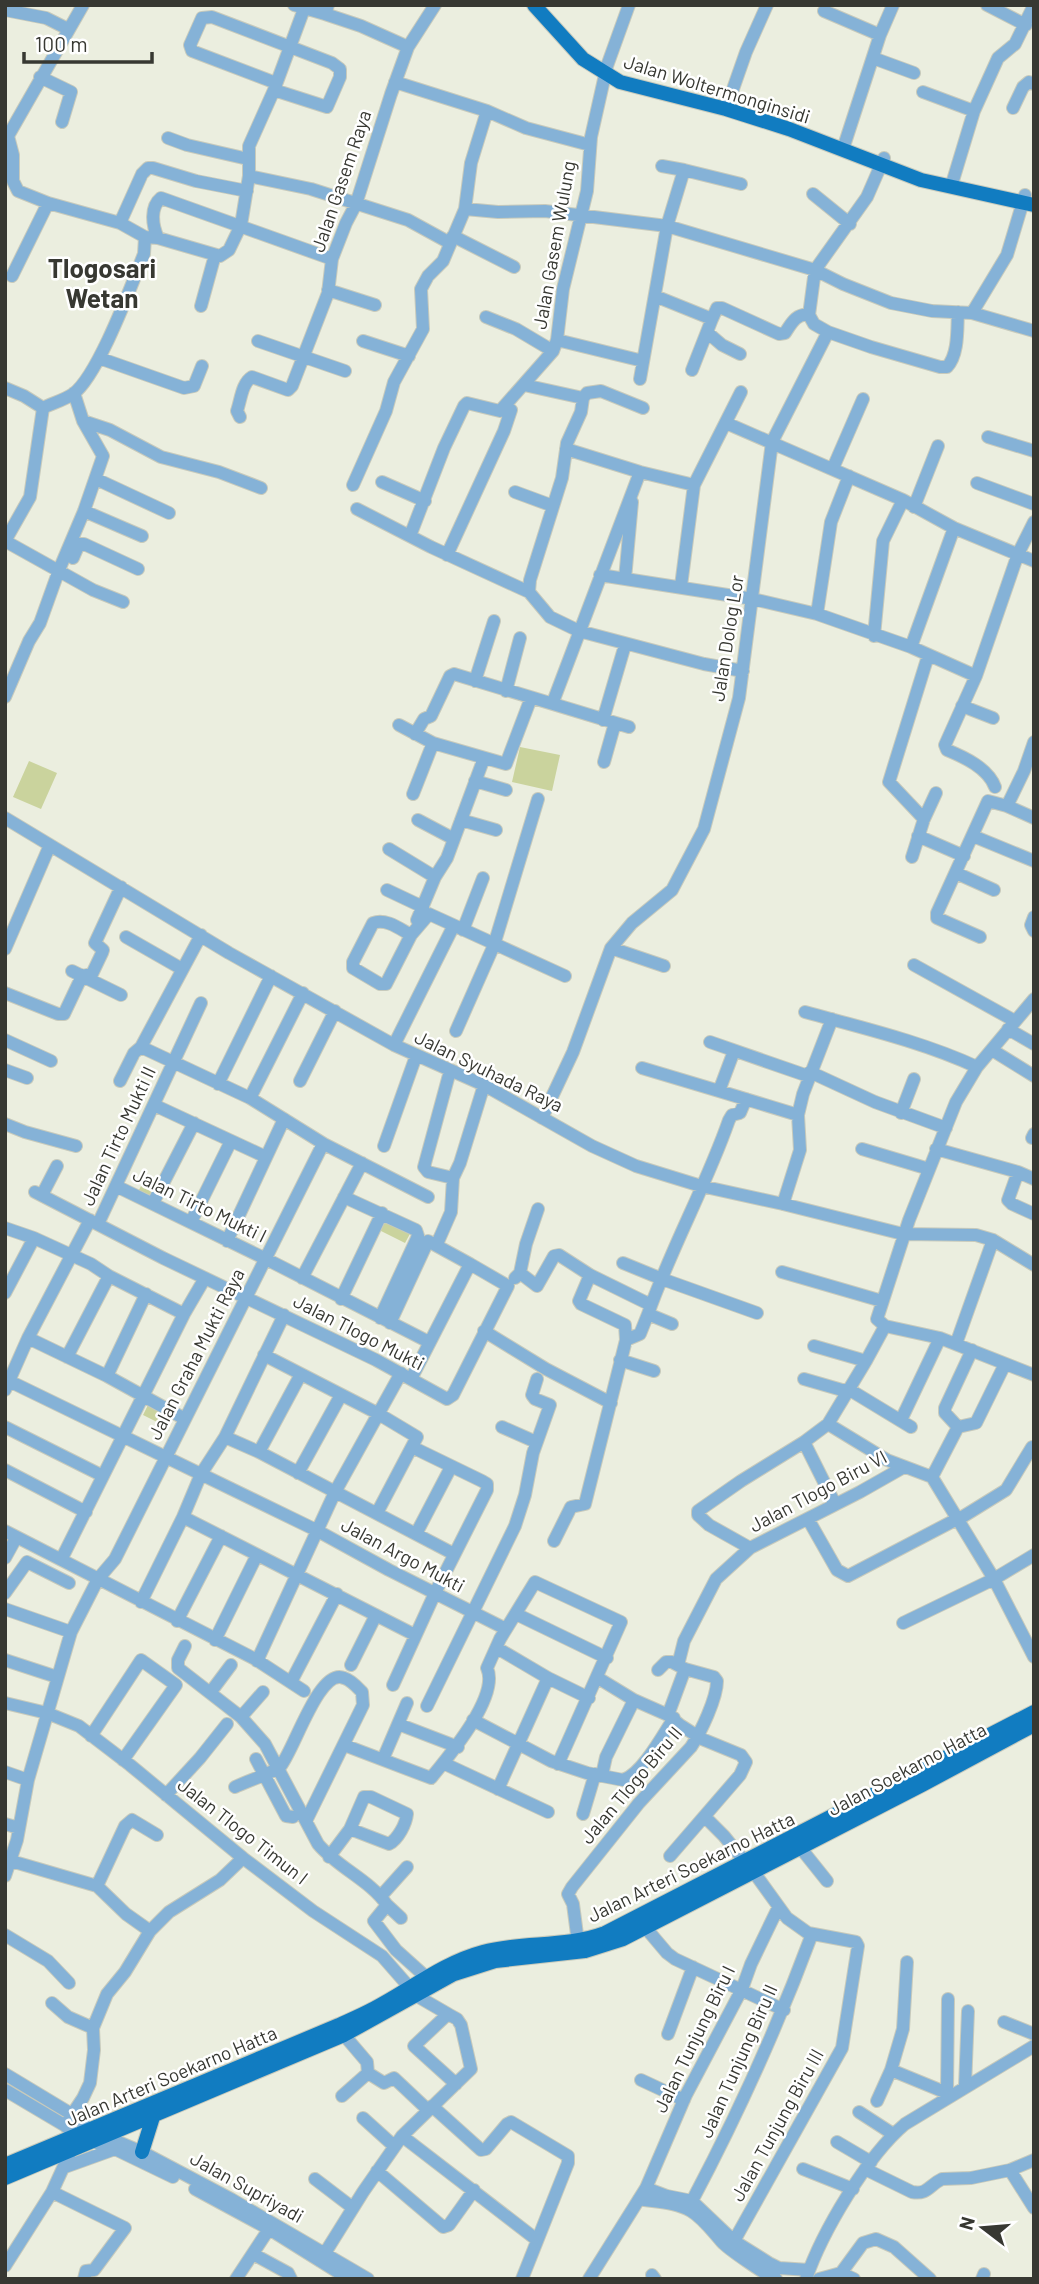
<svg xmlns="http://www.w3.org/2000/svg" width="1039" height="2284" viewBox="0 0 1039 2284" font-family="Barlow,sans-serif">
<style>
.green{fill:#cad39d}
.lines{fill:none;stroke-linecap:round;stroke-linejoin:round}
.minor-casing{stroke:#c7cabc;stroke-width:14}
.major-casing{stroke:#c7cabc;stroke-width:16}
.minor{stroke:#85b2d7;stroke-width:12}
.major{stroke:#117cc1;stroke-width:14}
.labels{text-anchor:middle;stroke-width:5;stroke-linejoin:round;paint-order:stroke}
.street-label{font-size:19px;fill:#373832;stroke:#fff}
.district-label{font-size:26px;font-weight:bold;fill:#373832;stroke:#fff}
</style>
<rect width="100%" height="100%" fill="#ebeedf"/>
<path class="green" d="M520 747 560 755 552 791 512 782Z
M29 761 57 773 41 809 13 797Z
M146 1176 160 1183 152 1199 138 1192Z
M385 1218 411 1232 405 1243 379 1230Z
M148 1405 165 1414 161 1424 143 1415Z"/>
<g class="lines">
<g class="minor-casing">
<path id="minor" d="M294 5 325 14 328 5
M987 5 1026 25
M5 10 46 18 68 29
M824 11 880 35
M325 14 361 26 408 47
M873 58 914 73
M40 77 71 92 62 122
M395 82 487 111 526 128 590 145
M274 90 327 107 340 77V69L332 63 212 17 202 18 190 45 192 51 276 83
M923 92 974 111
M1013 108 1023 87 1029 82 1034 84
M726 109 746 52 767 5
M168 138 187 145 248 159
M843 149 880 35 893 5
M884 158 867 197 815 270 809 315 814 324 828 332 871 347 940 367H947C959 354 957 328 958 312
M662 166 684 170
M249 176 311 189 408 220 450 243
M951 187 974 111 998 58 1015 44 1034 5
M813 194 850 224
M465 209 498 212 545 211 667 226 815 270 843 284 891 303 932 311 972 313 1034 331
M120 223 142 174 148 168H153L196 181 247 191
M453 236 514 267
M145 237 158 238 220 256 229 250 241 225 249 176V146L274 90 304 9
M158 238C152 225 150 207 161 198L332 259
M12 276 48 203
M328 290 375 305
M655 296 712 319 717 308H722L779 334 785 333C791 324 796 313 809 315
M201 306 215 255
M972 313 1007 255 1025 195
M486 317 516 329 553 351
M708 333 722 345 740 354
M557 340 643 361
M258 341 345 371
M363 341 409 356
M99 358 184 388 194 386 202 366
M692 370 712 319
M640 379 667 226 684 170 741 184
M524 385 583 398 587 393 601 391 643 408
M5 388 24 396 43 408
M583 398 581 412 567 443 562 478 530 580 529 592 550 617 579 631 704 664 743 671
M240 417 237 411C241 399 242 383 252 377L288 390 292 386 328 293 332 259 346 223 356 204 391 94 408 47 435 5
M83 421 110 430 161 457 219 472 261 488
M726 423 903 500 954 528 1034 561
M988 437 1034 451
M566 449 640 472 694 485
M833 468 863 399
M96 479 169 513
M382 482 425 501
M977 483 1034 504
M353 485 386 411 394 382 423 329 421 289 428 276 443 261 465 209 471 163 487 111
M515 492 553 506
M914 507 938 446
M357 509 431 547 529 592
M84 511 142 536
M410 536 444 448 464 406 467 403 500 411 553 351 557 340 563 289 587 191 591 137 607 66 629 5
M5 541 30 497 43 408C53 403 64 400 73 394 98 376 131 286 144 254L145 237 120 223 48 203 18 191 13 181V155L8 136 83 5
M5 541 93 590 123 602
M447 555 504 431 511 410 505 406
M73 558 79 544H84L138 569
M600 575 753 599 817 614 911 647 976 676
M625 579 632 502
M681 586 694 485 741 392
M817 614 831 522 849 476
M874 636 883 541 903 500
M911 647 954 528
M475 681 494 621
M506 691 520 638
M5 697 29 641 40 623 59 570 84 511 103 456 83 421 74 393
M553 702 640 472
M962 706 993 718
M603 720 625 645
M399 725 433 743 506 764 531 698
M415 734 424 719 431 716 450 676 454 674 629 727
M604 762 615 723
M475 781 506 790
M995 787C988 768 964 757 947 750L945 745 976 676 1018 554 1034 522
M413 794 433 743
M1007 806 1024 771 1034 742
M5 818 229 953 394 1045 484 1085 592 1146 636 1166 701 1186 783 1204 903 1234 976 1235 993 1240 1034 1265
M924 819 889 782 928 656
M418 820 454 839
M461 820 496 830
M918 836 964 856
M973 836 1034 861
M389 849 435 877
M912 857 924 819 936 793
M956 873 994 890
M387 890 423 907
M1034 917 1031 925 1034 931
M417 920 435 877 447 858 484 758
M463 930 483 878
M411 935C400 929 386 918 373 923L353 962V968L380 984H386L411 935 429 914 565 976
M126 937 182 969
M980 937 937 918V913L988 801 1007 806 1034 818
M611 948 664 966
M5 949 50 845
M914 965 1015 1021
M72 971 121 995
M5 993 58 1014H64L82 976 92 974 102 953 103 950 95 943 121 887
M1034 999 977 1067 956 1102 909 1220 877 1319 885 1326 940 1338 1034 1375
M805 1012C863 1028 923 1042 977 1067
M1008 1029 1034 1044
M456 1031 494 945 538 799
M5 1040 51 1061
M710 1042 808 1076
M394 1045 453 927
M141 1047 250 1098 324 1144 428 1197
M992 1050 1034 1076
M734 1051 719 1091 798 1115
M642 1068 719 1091
M5 1070 27 1078
M450 1071 424 1167 428 1172 453 1178
M810 1072 875 1102 946 1128
M120 1081 134 1053 141 1047 201 935
M300 1081 335 1011
M218 1084 271 976
M250 1098 303 993
M154 1105 266 1157
M901 1113 914 1079
M542 1118 573 1052 611 948 632 923 672 890 704 829 739 698 772 442 828 332
M5 1124 25 1132 76 1146
M1032 1138 1034 1134
M384 1146 416 1056
M862 1149 929 1169
M936 1149 1018 1172 1034 1179
M1018 1172 1008 1200 1012 1204 1034 1214
M116 1186 266 1259 429 1342
M35 1192 163 1258 376 1360 447 1399 453 1395 508 1286 470 1264 411 1379
M42 1195 57 1166
M344 1197 416 1230 418 1236 380 1318
M153 1203 194 1123
M783 1204 800 1150 798 1115 803 1094 832 1019
M191 1222 231 1141
M98 1224 201 1003
M5 1228 34 1238
M227 1241 284 1119
M437 1244 451 1212 453 1178 460 1163 484 1085
M623 1263 662 1279 757 1313
M782 1272 882 1301
M520 1273 537 1286 554 1256 559 1255 590 1275 651 1305
M302 1278 362 1163
M515 1278 520 1273 526 1244 538 1209
M5 1293 34 1238 91 1264 109 1276 184 1314
M341 1299 382 1213
M390 1323 428 1241 470 1264
M672 1324 648 1314C671 1248 706 1186 729 1120L732 1115 740 1113 746 1099
M484 1331 546 1369 611 1403
M28 1338 107 1376 185 1419
M626 1340 640 1334 648 1314
M956 1344 993 1240
M814 1346 866 1361
M264 1355 377 1413 417 1437 377 1513
M67 1357 109 1276
M620 1360 654 1371
M107 1376 146 1294
M5 1379 316 1530 389 1570 506 1629
M804 1379 842 1390H850L911 1427
M5 1390 28 1338 90 1220
M901 1420 940 1338
M828 1424 887 1460 932 1477 994 1579 1034 1657
M5 1427 103 1476
M502 1427 536 1442
M958 1427 945 1413V1408L972 1350
M225 1437 259 1452 454 1554
M804 1442 835 1504
M259 1452 301 1374
M5 1470 86 1512
M298 1473 341 1395
M932 1477 958 1427 976 1423 1005 1364
M183 1517 415 1635
M808 1519 837 1570 848 1576 959 1518
M959 1519 1006 1490 1032 1447
M5 1531 255 1659 304 1691
M416 1534 451 1467
M554 1541 571 1507 585 1504 626 1340 625 1325 581 1304 579 1301 590 1275
M750 1548 709 1525 698 1515V1511L741 1481 804 1442 828 1424 866 1361 885 1326
M5 1558 16 1538
M62 1558 184 1314 205 1278
M5 1593 27 1562 69 1583
M141 1602 183 1517 201 1474 225 1437 284 1315
M5 1609 71 1632
M516 1614 607 1658
M177 1621 221 1536
M903 1623 994 1579 1034 1555
M215 1640 257 1555
M185 1646 178 1660V1668L241 1717 265 1744 318 1844C338 1868 370 1880 387 1905L374 1921 396 1950 426 1977
M497 1648 548 1678 589 1698
M5 1660 57 1677
M257 1661 335 1492 401 1373
M351 1665 376 1615
M678 1665 684 1641 716 1579 750 1548 860 1492 904 1467
M658 1670 666 1662H672L685 1669 668 1715
M598 1678 634 1700 668 1715 680 1725 702 1739 741 1755 746 1762 740 1775 670 1856
M291 1682 337 1594
M393 1685 435 1593 487 1490V1484L482 1481 412 1447
M210 1693 231 1665
M5 1703 47 1713 79 1726 130 1765 243 1858 313 1911 382 1956 417 1996 448 2014
M427 1706 515 1526 525 1495 533 1453 550 1405 535 1399 532 1395 537 1379
M241 1717 263 1692
M473 1720 551 1761 587 1773 623 1780C642 1774 663 1735 674 1718
M398 1724 458 1747
M91 1736 141 1660 176 1685 123 1760
M344 1745 431 1778C449 1756 500 1696 487 1668L500 1639 535 1582 621 1622 558 1764
M256 1759 286 1816 293 1817
M383 1759 407 1703
M443 1763 548 1812
M5 1772 28 1780
M602 1775 606 1757 634 1700
M235 1787C243 1783 276 1771 280 1767 294 1751 319 1667 344 1678 351 1680 357 1687 362 1692L363 1705 306 1821
M498 1789 548 1678
M166 1795 200 1758 227 1724
M583 1814 595 1774
M705 1817 724 1836 745 1862
M5 1824 19 1828
M799 1846 827 1881
M329 1857 350 1829 364 1797H371L407 1814C406 1824 398 1839 389 1844L350 1829
M11 1861 97 1886 126 1914 150 1931
M5 1876 17 1840 28 1780 71 1632 98 1579 115 1559 323 1144
M97 1886 125 1826 132 1820 157 1835
M381 1896 407 1867
M387 1905 401 1918
M645 1927 667 1953 675 1959 784 2010
M5 1935 48 1961 69 1983
M578 1942 573 1904 568 1894 572 1887 639 1803 691 1747C701 1732 717 1698 717 1681L714 1677 685 1669
M948 1999 947 2093 949 2097
M52 2003 68 2017 93 2028
M1004 2022 1034 2034
M668 2034 693 1967
M344 2035 367 2062 368 2073 384 2083 394 2078 428 2110
M891 2070 947 2093
M5 2074 73 2115 90 2130 142 2152 231 2199 368 2279
M641 2080 684 2100
M965 2087 968 2011
M5 2090 64 2125 77 2136 115 2149 173 2177
M342 2096 368 2073
M877 2101 891 2070 903 2029 907 1962
M432 2106 481 2150 486 2149 507 2124 511 2122 568 2156V2163L522 2279
M859 2112 893 2134
M363 2118 394 2146
M69 2119 83 2098 90 2083 94 2050 93 2028 107 1994 125 1972 150 1931 169 1912 220 1880 243 1858
M402 2136 537 2240
M837 2142 871 2162
M65 2167 115 2149
M803 2169 853 2189
M865 2169 912 2192C928 2195 929 2185 942 2179L971 2178 1010 2170 1034 2160
M1010 2170 1034 2208
M377 2171 443 2227 449 2225 474 2190
M315 2179 353 2208
M646 2188 667 2196 692 2201 734 2241 769 2263 779 2268 809 2270
M195 2189 269 2229 349 2279
M52 2192 125 2228 94 2270 86 2271 84 2279
M639 2199C656 2202 676 2202 691 2211 703 2218 713 2232 722 2242 728 2249 769 2277 776 2279
M692 2201C738 2114 778 2026 812 1934
M734 2241 842 2048 858 1946 856 1942 808 1933 787 1918 753 1871
M253 2254 288 2273 291 2279
M320 2261 363 2192 402 2136 471 2069 461 2025 457 2019 448 2014 414 2046 456 2084
M5 2266 52 2192 74 2144
M841 2273 854 2279
M652 2275 655 2279
M236 2279 269 2229
M589 2279 646 2188 686 2095 742 1989 751 1964 778 1908
M806 2279C822 2232 867 2156 905 2124L1034 2046
M819 2279 841 2273 863 2243 876 2239 894 2247 930 2279
M982 2279 984 2274"/>
</g>
<g class="major-casing">
<path id="major" d="M534 5 583 59 620 82 726 109 789 129 921 180 1034 205
M142 2152 153 2117
M5 2165 339 2025C350 2020 362 2015 373 2009 410 1990 442 1963 483 1952 523 1941 565 1948 605 1933L1034 1712
M5 2178 344 2035 454 1974 495 1961 585 1951 623 1939 922 1785 1034 1725"/>
</g>
<use href="#minor" class="minor"/>
<use href="#major" class="major"/>
</g>
<g class="labels">
<g class="street-label">
<text transform="translate(717 89) rotate(17)" y="7">Jalan Woltermonginsidi</text>
<text transform="translate(341 181) rotate(-71)" y="7">Jalan Gasem Raya</text>
<text transform="translate(554 245) rotate(-80)" y="7">Jalan Gasem Wulung</text>
<text transform="translate(727 638) rotate(-81)" y="7">Jalan Dolog Lor</text>
<text transform="translate(489 1071) rotate(26)" y="7">Jalan Syuhada Raya</text>
<text transform="translate(118 1136) rotate(-65)" y="7">Jalan Tirto Mukti II</text>
<text transform="translate(200 1205) rotate(26)" y="7">Jalan Tirto Mukti I</text>
<text transform="translate(359 1332) rotate(27)" y="7">Jalan Tlogo Mukti</text>
<text transform="translate(196 1354) rotate(-63)" y="7">Jalan Graha Mukti Raya</text>
<text transform="translate(818 1491) rotate(-28)" y="7">Jalan Tlogo Biru VI</text>
<text transform="translate(403 1555) rotate(28)" y="7">Jalan Argo Mukti</text>
<text transform="translate(907 1769) rotate(-28)" y="7">Jalan Soekarno Hatta</text>
<text transform="translate(631 1785) rotate(-50)" y="7">Jalan Tlogo Biru II</text>
<text transform="translate(243 1831) rotate(38)" y="7">Jalan Tlogo Timun I</text>
<text transform="translate(691 1867) rotate(-26)" y="7">Jalan Arteri Soekarno Hatta</text>
<text transform="translate(694 2039) rotate(-64)" y="7">Jalan Tunjung Biru I</text>
<text transform="translate(738 2061) rotate(-66)" y="7">Jalan Tunjung Biru II</text>
<text transform="translate(171 2076) rotate(-23)" y="7">Jalan Arteri Soekarno Hatta</text>
<text transform="translate(777 2125) rotate(-61)" y="7">Jalan Tunjung Biru III</text>
<text transform="translate(247 2187) rotate(29)" y="7">Jalan Supriyadi</text>
</g>
<g class="district-label">
<text x="102" y="278">Tlogosari<tspan x="102" dy="30">Wetan</tspan></text>
</g>
</g>
<rect width="1039" height="2284" fill="none" stroke="#373832" stroke-width="14"/>
<g transform="translate(983 2228) rotate(286)" stroke="#ffffff" stroke-width="5" paint-order="stroke">
<path d="M0-5L12 26L0 18L-12 26Z" fill="#373832"/>
<text y="-10" font-size="19" font-weight="bold" text-anchor="middle" fill="#373832">N</text>
</g>
<path d="M24 52v10h128v-10" fill="none" stroke="#373832" stroke-width="3.5"/>
<text x="35" y="52" font-size="21" fill="#373832" stroke="#ffffff" stroke-width="5" paint-order="stroke">100 m</text>
</svg>
